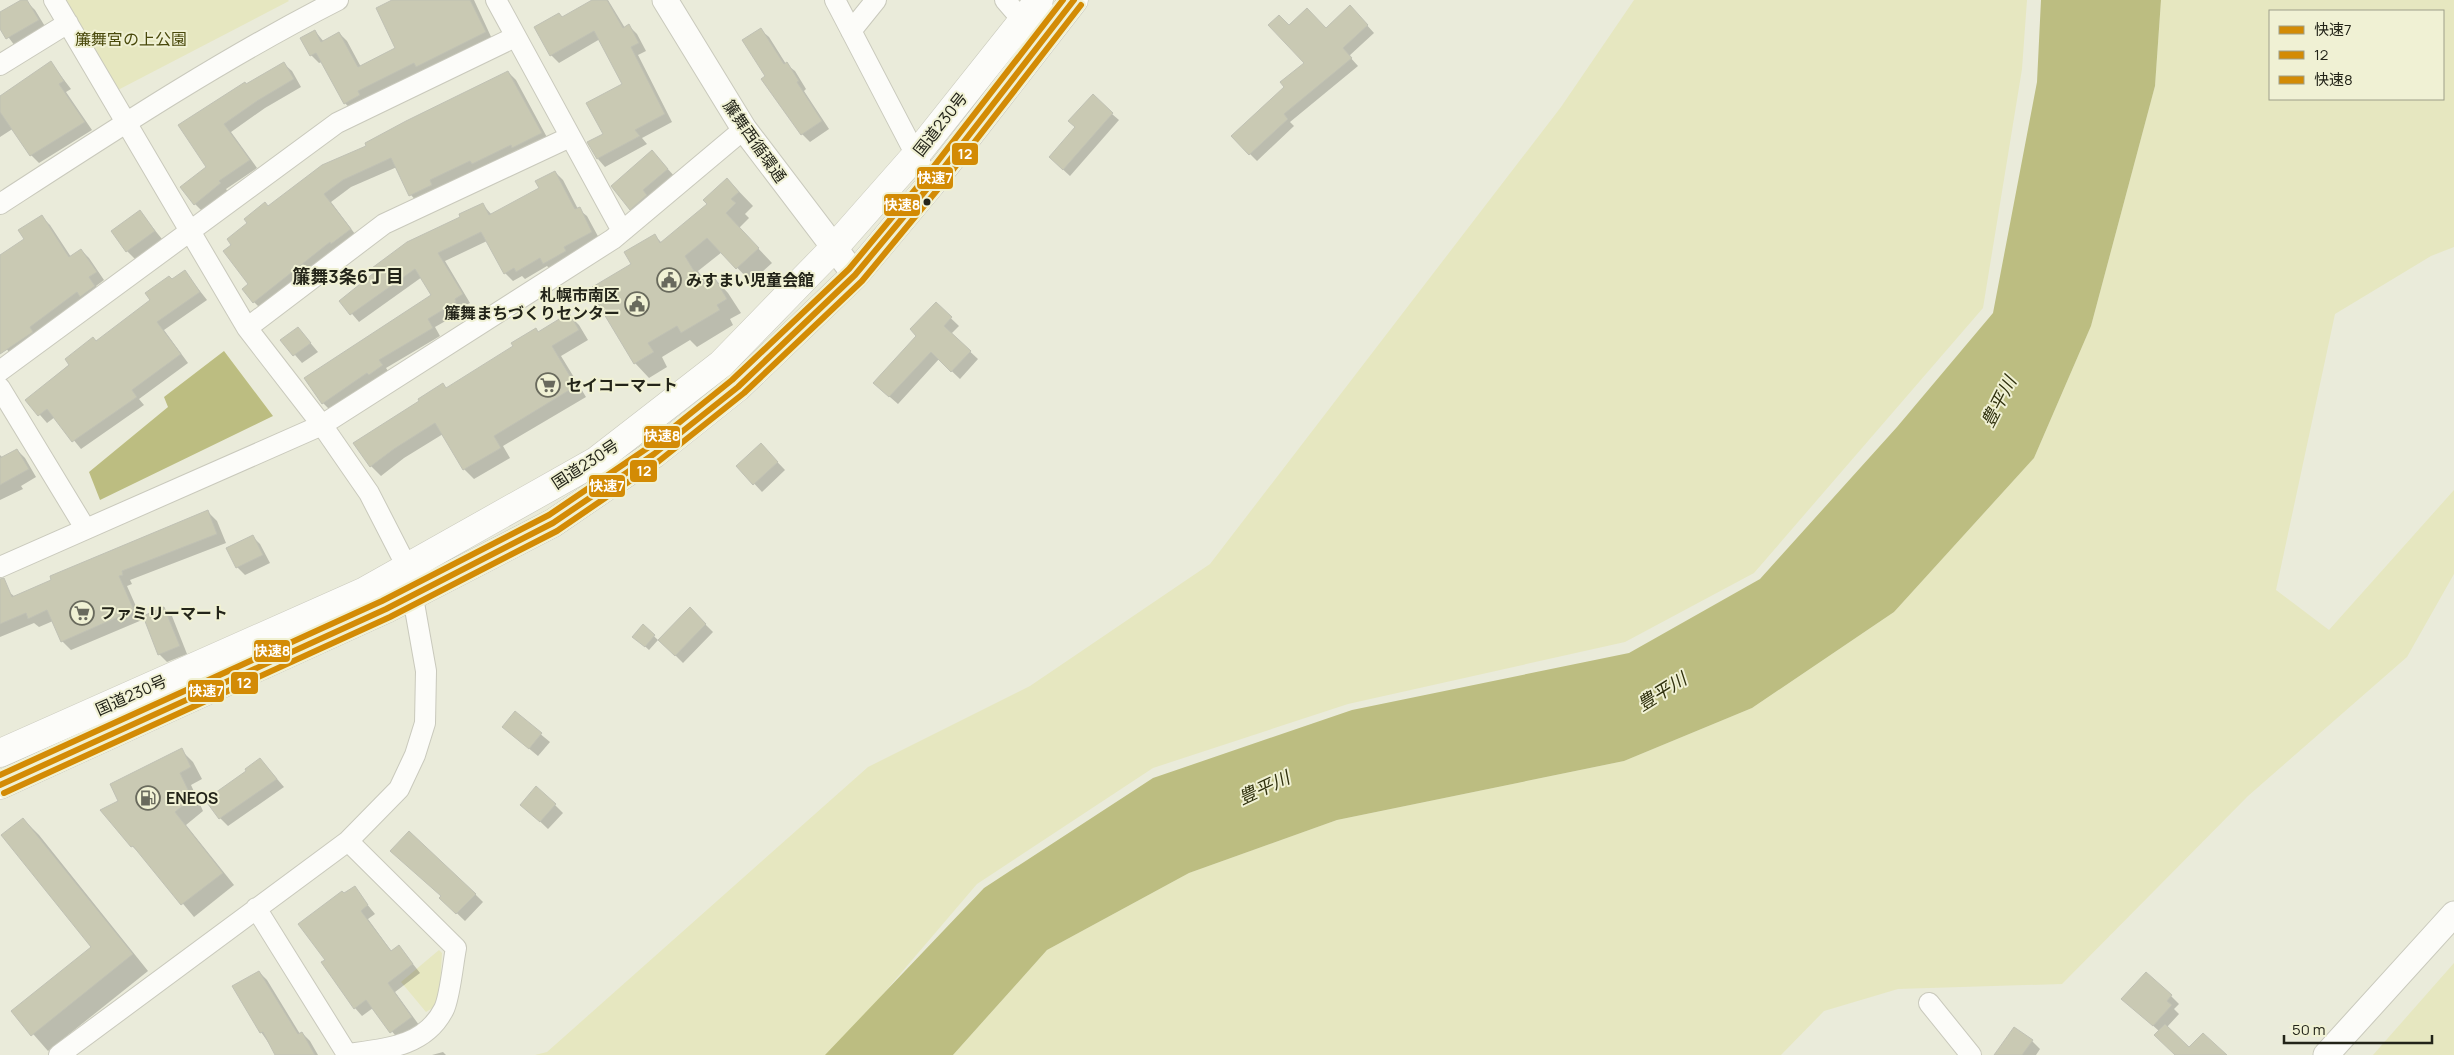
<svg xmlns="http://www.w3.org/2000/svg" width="2454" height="1055" viewBox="0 0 2454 1055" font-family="Manrope,'Noto Sans JP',sans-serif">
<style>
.green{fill:#e6e7c0;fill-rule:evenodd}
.water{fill:#bcbd81}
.shadow{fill:#0003}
.building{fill:#c9c9b3;stroke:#c0c1b4}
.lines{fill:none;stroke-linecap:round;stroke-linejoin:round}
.minor-casing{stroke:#c9c9bc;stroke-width:22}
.tertiary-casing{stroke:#c9c9bc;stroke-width:27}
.trunk-casing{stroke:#c9c9bc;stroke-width:29}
.minor{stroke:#fcfcf9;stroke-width:20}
.tertiary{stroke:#fcfcf9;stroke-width:25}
.trunk{stroke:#fcfcf9;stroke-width:28}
.bus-1-casing{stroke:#f0f1d4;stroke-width:10}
.bus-2-casing{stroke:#f0f1d4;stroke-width:10}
.bus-3-casing{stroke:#f0f1d4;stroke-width:10}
.bus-1{stroke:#d38b05;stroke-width:6}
.bus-2{stroke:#d38b05;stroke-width:6}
.bus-3{stroke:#d38b05;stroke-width:6}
.bus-dot{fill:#232419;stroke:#f0f1d4;stroke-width:2}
.labels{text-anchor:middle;stroke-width:4;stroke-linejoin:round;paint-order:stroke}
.park-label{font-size:16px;fill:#49490b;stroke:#f0f1d4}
.street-label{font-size:16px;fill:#232419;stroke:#f0f1d4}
.poi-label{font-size:16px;font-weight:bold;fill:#232419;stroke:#f0f1d4;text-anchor:start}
.neighbourhood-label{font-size:18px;font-weight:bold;fill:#232419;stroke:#f0f1d4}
.water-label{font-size:18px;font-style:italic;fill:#30310e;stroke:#f0f1d4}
.line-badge{stroke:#f0f1d4;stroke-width:2}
.badge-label{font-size:14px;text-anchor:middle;font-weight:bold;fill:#fff}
</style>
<rect width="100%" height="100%" fill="#eaebda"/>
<path class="green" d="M63 0H288L289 1 116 91Z
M1634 0H2027L2022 69 1983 308 1754 573 1625 642 1348 704 1153 768 977 884 831 1055H535L547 1052 868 767 1030 686 1210 564 1561 107Z
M2161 0H2454V247L2431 256 2335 314 2276 590 2329 630 2454 490V574L2407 657 2248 796 2062 984 1898 989 1824 1011 1781 1055H953L1047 950 1189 873 1337 820 1624 761 1752 708 1894 612 2034 458 2091 326 2155 86ZM2270 11H2443V99H2270Z
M439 950 442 953 439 1004 426 1012 401 982Z
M2454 963V1055H2373Z"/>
<path class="water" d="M2041 0H2161L2155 86 2091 326 2034 458 1894 612 1752 708 1624 761 1337 820 1189 873 1047 950 953 1055H825L984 888 1153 778 1352 710 1629 653 1760 579 1897 427 1993 313 2037 82Z
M224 351 273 416 100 500 89 472 168 407 164 397Z"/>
<path class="shadow" d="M395 0H474L493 41 352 111 345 103 322 62 319 63 311 55 315 31 324 42 339 33 347 41 361 67 397 48Z
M594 0H608L625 28 629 26 637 34 646 51 638 55 672 122 642 138 647 144 605 167 598 159 624 84 600 39 559 63 551 55 559 14 563 18Z
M27 2 35 10 46 28 15 46 0 26V18Z
M1357 14 1374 33 1349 56 1358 66 1290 122 1294 126 1257 161 1232 136 1285 87 1305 63 1289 26 1326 29Z
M761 30 769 37 786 64 795 71 806 89 804 91 829 129 810 142 802 134 767 77Z
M51 63 71 89 66 92 92 130 39 163 31 155 14 128 0 137V98Z
M284 64 292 71 301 87 265 108 231 132 257 168 226 189 228 192 203 212 195 204 208 167 180 125Z
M508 72 516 80 549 141 437 188 439 193 418 203 411 195 397 167 351 187 331 202 358 238 262 310 254 302 243 289 249 284 268 207 368 146Z
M1112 114 1119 120 1070 176 1057 164Z
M659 159 675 177 638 217 631 209Z
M555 172 563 180 578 209 587 216 600 240 552 271 547 266 525 279 522 276 513 281 505 273 487 241 445 261 470 303 462 307 463 311 435 327 440 336 386 368 390 374 331 411 323 403 433 296 422 277 359 322 341 301 462 217 483 205 492 215 541 188Z
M727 179 753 206 745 214 749 218 739 228 772 263 751 282 722 252 698 271 706 283 714 278 728 293 741 313 730 319 733 325 697 347 690 340 662 357 667 367 649 378 635 363 633 264 655 236 662 243 709 204Z
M140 212 162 239 135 259 127 251Z
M42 217 50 225 71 257 81 250 89 258 104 280 96 286 102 295 14 358 0 341V256L26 240Z
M185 272 207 300 164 330 188 363 139 399 144 405 81 449 55 417 47 423 27 400 96 342 152 301 172 280Z
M936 304 959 326 951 334 978 359 960 379 939 359 898 404 883 391Z
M569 315 579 325 588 340 561 356 586 397 503 446 510 458 474 479 464 469 443 434 404 458 381 476 371 466 447 389Z
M298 328 318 352 302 363 282 340Z
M761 445 785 470 762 492 738 466Z
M17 450 25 458 36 477 21 486 23 489 0 500V455L3 458Z
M208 512 217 521 226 543 130 580 132 584 127 586 142 620 71 650 62 641 53 621 39 627 34 623 0 637V594L8 591 15 597Z
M252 536 260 544 270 563 245 575 237 567Z
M164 608 172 616 187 654 167 662 159 654Z
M690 609 713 632 683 663 660 640Z
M643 626 658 640 649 650 634 636Z
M515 713 550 742 538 756 503 727Z
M181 750 193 762 202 779 191 785 203 811 186 825 234 885 194 917 145 858 132 846Z
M260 759 284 787 228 826 220 818Z
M555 805 563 813 548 829 530 812Z
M23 819 39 835 148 971 48 1051 13 1011 93 947Z
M354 888 375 914 368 919 392 952 406 955 420 973 395 992 419 1025 399 1040 373 1008 362 1016 355 1008 327 960 344 895Z
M475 894 483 902 465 921 441 898Z
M259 972 267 980 300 1034 302 1033 310 1041 318 1055H277L261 1032Z
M2171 996 2179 1004 2174 1009 2179 1014 2167 1027 2178 1055 2159 1031 2131 1006Z
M2032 1041 2040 1049 2036 1055H2002Z
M443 1052 446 1055H432Z"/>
<path class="building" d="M21 0H27L39 20 6 39 0 29V12Z
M392 0H470L486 32 416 67 414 63 358 91 360 95 344 104 316 53 310 56 300 38 315 30 321 42 339 32 358 67 395 48 376 8Z
M592 0H607L623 28 629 24 639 43 631 47 665 114 635 130 640 136 597 159 587 142 603 134 586 103 622 84 594 31 550 56 534 27 559 13 562 17Z
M1350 5 1368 25 1343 48 1352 58 1284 114 1288 119 1249 155 1231 136 1284 87 1280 82 1304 63 1268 25 1279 15 1289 25 1307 8 1326 28Z
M761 28 784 64 787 62 799 81 797 82 822 121 801 135 761 79 765 76 742 40Z
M51 61 64 81 59 84 85 122 30 156 0 112V96Z
M284 62 294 79 257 101 224 124 250 160 219 181 221 183 194 205 180 187 206 167 178 125 245 82 246 84Z
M508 71 542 133 512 148 511 145 472 164 470 161 430 180 432 185 409 196 391 158 343 180 324 194 351 229 331 244 330 242 253 303 242 289 248 284 223 251 231 245 227 239 247 223 244 219 265 202 268 206 322 165 366 146 365 143 406 121Z
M1093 94 1113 113 1063 170 1049 157 1075 127 1068 121Z
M652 150 668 169 643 190 647 195 630 210 611 186Z
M555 171 575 209 580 207 592 232 564 247 566 251 543 264 540 258 516 272 514 268 504 274 481 232 438 253 463 294 455 299 456 302 428 319 433 328 379 360 383 365 369 375 367 373 322 404 304 378 431 295 415 269 350 315 339 301 375 272 372 268 407 242 460 217 459 214 483 203 489 215 539 188 535 181Z
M727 178 739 192 731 199 736 203 726 213 759 248 736 269 707 238 685 256 702 284 714 277 727 299 717 305 720 310 681 333 677 326 648 343 654 352 634 364 589 289 631 264 624 252 655 234 660 243 707 204 703 200Z
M140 210 155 231 126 252 111 231Z
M42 215 69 257 81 249 97 272 89 277 95 286 80 297 77 292 30 327 33 332 0 354V255L24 239 18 230Z
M185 270 200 292 157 322 181 354 132 390 137 397 72 442 47 409 38 416 25 400 69 365 65 359 93 337 96 341 150 300 145 293 169 276 172 279Z
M936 302 952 317 944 326 971 351 951 372 931 352 889 397 873 383 916 336 910 329Z
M569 313 579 330 552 346 576 386 494 436 501 448 463 470 435 423 394 449 370 467 353 443 419 401 418 399 443 383 446 388 513 346 511 343 536 328 538 332Z
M298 327 311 343 293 356 280 340Z
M761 443 778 462 753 485 736 466Z
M17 449 29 469 0 485V458Z
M208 510 217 534 122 571 123 575 119 576 134 610 61 642 47 610 28 619 26 613 0 624V579L4 578 12 597 51 580 50 576Z
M253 535 263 555 236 568 226 548Z
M164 607 180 646 158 655 143 616Z
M690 607 706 624 675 656 658 640Z
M643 624 655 635 645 647 632 637Z
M515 711 542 733 529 749 502 727Z
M182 748 191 767 180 773 192 798 175 812 223 873 181 905 133 846 131 847 100 810 118 801 110 784Z
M260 758 277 779 219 819 205 800 246 771 245 769Z
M536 786 556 804 540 822 520 805Z
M23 818 133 954 31 1036 11 1011 91 947 1 835Z
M409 831 476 894 456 914 439 898 441 896 390 851Z
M355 886 368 905 361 911 391 951 399 945 413 964 388 983 412 1017 390 1033 366 1000 354 1009 321 962 325 960 298 924 342 891 344 893Z
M259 971 298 1034 302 1032 315 1055H275L263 1032 260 1033 232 986Z
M2146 972 2172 995 2167 1001 2172 1005 2153 1026 2121 999Z
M2165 1024 2189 1047 2203 1033 2227 1055H2175L2154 1035Z
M2014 1027 2033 1040 2022 1055H1994Z"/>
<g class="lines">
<g class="minor-casing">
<path id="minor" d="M54 0 247 328 322 425 369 493 408 569 426 671 425 723 415 755 399 789 348 841 59 1055
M496 0 622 231
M835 0 931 184
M1005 0 1030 29
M851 31 876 0
M0 65 68 23
M0 204C111 132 220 60 338 0
M247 328 384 224 570 137
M0 371 337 123 515 37
M0 388 85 528
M0 567 322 425 613 239 744 129
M256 908 347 1054C385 1049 425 1047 444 1009 450 997 453 963 456 948L348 841
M1929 1003 1971 1055"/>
</g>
<g class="tertiary-casing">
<path id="tertiary" d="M665 0 744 129 855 275
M2326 1055 2454 914"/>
</g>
<g class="trunk-casing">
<path id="trunk" d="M0 753 365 591 596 461 721 364 833 249 915 156 1039 0
M0 785 386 609 553 523 654 454 738 387 855 275 931 184 1074 0"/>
</g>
<use href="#minor" class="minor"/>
<use href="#tertiary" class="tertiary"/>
<use href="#trunk" class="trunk"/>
<g class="bus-1-casing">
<path id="bus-1" d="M0 785 386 609 553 523 654 454 738 387 855 275 931 184 1074 0"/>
</g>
<g class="bus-2-casing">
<path id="bus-2" d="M4 793 390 617 557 531 659 461 744 393 862 281 938 189 1081 5"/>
</g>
<g class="bus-3-casing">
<path id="bus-3" d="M0 775 382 601 549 515 649 447 732 380 849 269 924 179 1063 0"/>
</g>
<use href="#bus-1" class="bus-1"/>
<use href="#bus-2" class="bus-2"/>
<use href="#bus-3" class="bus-3"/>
</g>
<defs>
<g id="civic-ring" transform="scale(1.25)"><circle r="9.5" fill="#f0f1d4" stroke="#696a5d" stroke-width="1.5"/><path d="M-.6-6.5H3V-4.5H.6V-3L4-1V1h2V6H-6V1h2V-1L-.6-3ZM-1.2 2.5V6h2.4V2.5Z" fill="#696a5d"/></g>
<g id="supermarket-ring" transform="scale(1.25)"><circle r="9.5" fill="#f0f1d4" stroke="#696a5d" stroke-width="1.5"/><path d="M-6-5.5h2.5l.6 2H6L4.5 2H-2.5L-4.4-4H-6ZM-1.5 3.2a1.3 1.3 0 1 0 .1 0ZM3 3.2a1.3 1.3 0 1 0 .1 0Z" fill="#696a5d"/></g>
<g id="fuel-ring" transform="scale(1.25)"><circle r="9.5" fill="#f0f1d4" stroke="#696a5d" stroke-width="1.5"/><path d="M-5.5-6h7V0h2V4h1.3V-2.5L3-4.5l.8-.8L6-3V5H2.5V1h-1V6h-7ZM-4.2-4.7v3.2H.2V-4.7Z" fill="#696a5d"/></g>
</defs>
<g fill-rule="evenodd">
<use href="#civic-ring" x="669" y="280"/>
<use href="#civic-ring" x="637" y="304"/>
<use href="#supermarket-ring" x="548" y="385"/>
<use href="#supermarket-ring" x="82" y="613"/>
<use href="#fuel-ring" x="148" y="798"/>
</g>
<circle class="bus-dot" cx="927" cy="202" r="4.5"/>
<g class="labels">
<g class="park-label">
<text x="131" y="45">簾舞宮の上公園</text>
</g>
<g class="street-label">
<text transform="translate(940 124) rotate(-52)" y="6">国道230号</text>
<text transform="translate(755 141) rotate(55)" y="6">簾舞西循環通</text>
<text transform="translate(585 464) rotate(-33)" y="6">国道230号</text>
<text transform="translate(131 695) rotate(-24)" y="6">国道230号</text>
</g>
<g class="poi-label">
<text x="686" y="286">みすまい児童会館</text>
<text x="620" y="301" text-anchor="end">札幌市南区<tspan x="620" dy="18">簾舞まちづくりセンター</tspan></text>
<text x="566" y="391">セイコーマート</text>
<text x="100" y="619">ファミリーマート</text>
<text x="166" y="804">ENEOS</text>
</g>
<g class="neighbourhood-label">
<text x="348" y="283">簾舞3条6丁目</text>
</g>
<g class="water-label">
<text transform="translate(1999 402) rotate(-63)" y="6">豊平川</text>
<text transform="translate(1662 692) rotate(-32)" y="6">豊平川</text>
<text transform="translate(1264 788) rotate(-25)" y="6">豊平川</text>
</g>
</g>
<g class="line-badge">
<rect x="951" y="142" width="28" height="24" rx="5" fill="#d38b05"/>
<rect x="916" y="166" width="38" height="24" rx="5" fill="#d38b05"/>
<rect x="883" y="193" width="38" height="24" rx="5" fill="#d38b05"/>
<rect x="643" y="425" width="38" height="24" rx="5" fill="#d38b05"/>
<rect x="629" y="459" width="29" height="24" rx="5" fill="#d38b05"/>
<rect x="588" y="474" width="38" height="24" rx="5" fill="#d38b05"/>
<rect x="253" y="639" width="38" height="24" rx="5" fill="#d38b05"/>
<rect x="230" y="671" width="29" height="24" rx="5" fill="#d38b05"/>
<rect x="187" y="679" width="38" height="24" rx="5" fill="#d38b05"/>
</g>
<g class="badge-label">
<text x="965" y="159">12</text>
<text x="935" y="183">快速7</text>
<text x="902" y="210">快速8</text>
<text x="662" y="441">快速8</text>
<text x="644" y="476">12</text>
<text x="607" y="491">快速7</text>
<text x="272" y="656">快速8</text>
<text x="244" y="688">12</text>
<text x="206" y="696">快速7</text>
</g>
<rect x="2269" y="10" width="175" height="90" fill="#f0f1d4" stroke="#9e9f89"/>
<rect x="2279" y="26" width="25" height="8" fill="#d38b05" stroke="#9e9f89"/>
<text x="2314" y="35" font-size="15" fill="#232419">快速7</text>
<rect x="2279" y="51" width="25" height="8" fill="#d38b05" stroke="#9e9f89"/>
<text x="2314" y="60" font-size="15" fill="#232419">12</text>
<rect x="2279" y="76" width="25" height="8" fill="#d38b05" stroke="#9e9f89"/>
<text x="2314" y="85" font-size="15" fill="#232419">快速8</text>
<path d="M2284 1035v8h148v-8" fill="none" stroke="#232419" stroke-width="2.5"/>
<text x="2292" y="1035" font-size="15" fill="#232419" stroke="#f0f1d4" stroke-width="4" paint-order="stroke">50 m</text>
</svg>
